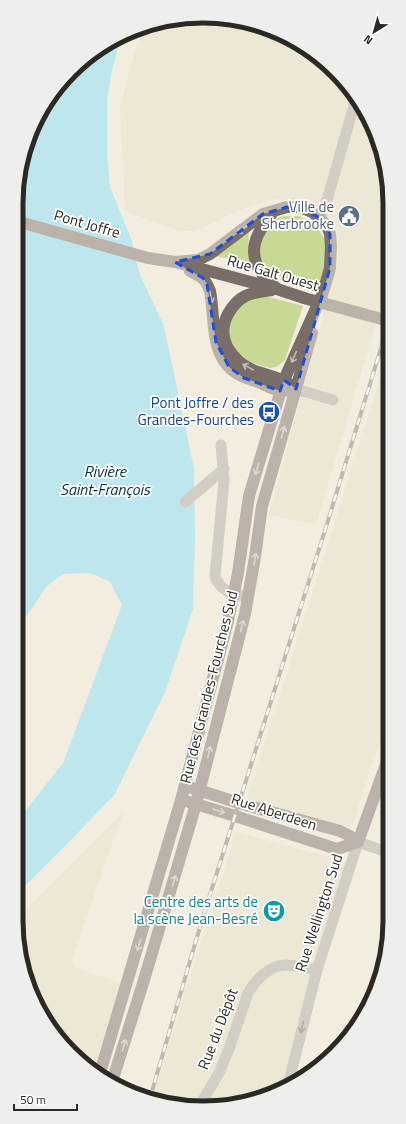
<svg xmlns="http://www.w3.org/2000/svg" width="406" height="1124" viewBox="0 0 406 1124" font-family="'Titillium Web',sans-serif">
<style>
.built{fill:#e7e0cc}
.green{fill:#c7d995}
.water{fill:#7de1fe}
.lines{fill:none;stroke-linecap:round;stroke-linejoin:round}
.minor{stroke:#aea8a4;stroke-width:11}
.major{stroke:#796e68;stroke-width:12}
.rail-casing{stroke:#7f7c73;stroke-width:4}
.rail{stroke:#fff;stroke-width:2.5;stroke-dasharray:8;stroke-linecap:butt}
.major-bridge{stroke:#796e68;stroke-width:12}
.oneway{stroke:#c3bebb}
.oneway2{stroke:#5f5c57}
.marked{fill:none;stroke:#1d4ed8;stroke-width:3;stroke-dasharray:8 5;stroke-linejoin:round}
.labels{text-anchor:middle;stroke-width:3.5;stroke-linejoin:round;paint-order:stroke}
.service-label{font-size:15px;fill:#4e5e75;stroke:#fff;text-anchor:end}
.street-label{font-size:15px;fill:#2a2923;stroke:#fff}
.transit-label{font-size:15px;fill:#164399;stroke:#fff;text-anchor:end}
.culture-label{font-size:15px;fill:#0d838f;stroke:#fff;text-anchor:end}
.water-label{font-size:16px;font-style:italic;fill:#00323e;stroke:#fff}
.rim{fill:none;stroke:#2a2923;stroke-width:5}
</style>
<rect width="100%" height="100%" fill="#f2eddf"/>
<path class="built" d="M178 18 251 22 297 41 343 80 371 120 388 178 389 278 316 525 269 515 338 259V235L332 218 317 206 291 200 273 199 249 206 195 231H180L125 211 120 107 133 58 143 30Z
M389 350 390 715 369 773 354 822 349 827 343 829 246 802Z
M123 812 72 960 77 968 127 985 100 1073 63 1044 30 992 16 919Z
M236 832 347 862 288 1085 251 1102 179 1106 152 1098Z"/>
<path class="green" d="M290 216H299L307 220 317 227 325 240 326 268 320 286C302 282 270 279 262 260 259 255 259 247 258 242 264 233 270 221 280 217 283 216 287 216 290 216Z
M249 229C248 242 248 250 252 263L215 256Z
M265 296 303 306 285 360 276 367 270 368 250 362 241 357 237 352 228 334 232 313 247 300Z"/>
<path class="water" d="M125 36 118 48 112 70 107 99V152L110 187 132 241 140 275 164 326 194 469 195 537 193 609 165 692 115 794 68 843 16 895V823L63 763 122 605 110 582 90 573 63 574 47 586 24 620 16 645V203L22 155 55 89 109 41Z"/>
<g class="lines">
<path class="minor" d="M243 22 298 42
M320 218 328 197 356 98
M296 389 333 400
M221 445 224 481 215 576C220 592 234 594 248 597
M185 502 224 469
M288 1085 317 970 358 842 390 853
M200 1105 219 1073 229 1049 248 993C255 980 269 966 285 965 295 965 306 968 317 970"/>
<path class="major" d="M273 212C257 232 245 251 263 275 267 280 272 284 276 288
M16 221 148 258 175 262 277 289 304 298
M190 271C202 277 205 278 210 291 215 317 210 352 232 370 240 377 249 379 258 382 263 384 276 391 281 391 283 392 285 391 287 390
M272 290C251 293 239 294 228 314 215 338 232 362 255 371 266 375 279 377 289 384
M192 788 239 803 340 831 348 835 358 842
M189 802 235 816 337 849 358 842
M358 842 390 753
M100 1073 181 800 228 621 238 573 249 496 284 380 322 295 327 279 330 268 331 246 330 234 327 226 320 218 312 212 300 207H287L263 214 210 254 198 260 175 262
M112 1082 144 980 196 804 245 614 255 557 262 506 312 333"/>
<g class="rail-casing">
<path id="rail" d="M150 1098 202 920 326 527 389 322"/>
</g>
<use href="#rail" class="rail"/>
<path class="major-bridge" d="M304 298 389 321"/>
</g>
<defs><path id="oneway-shaft" d="M-6 0H5M1.5-3L5.5 0L1.5 3" fill="none" stroke-width="1.6" stroke-linecap="round" stroke-linejoin="round"/></defs>
<g class="oneway">
<use href="#oneway-shaft" transform="translate(242 230) rotate(142)"/>
<use href="#oneway-shaft" transform="translate(211 297) rotate(79)"/>
<use href="#oneway-shaft" transform="translate(294 357) rotate(114)"/>
<use href="#oneway-shaft" transform="translate(248 367) rotate(-151)"/>
<use href="#oneway-shaft" transform="translate(283 432) rotate(-74)"/>
<use href="#oneway-shaft" transform="translate(257 469) rotate(107)"/>
<use href="#oneway-shaft" transform="translate(255 559) rotate(-81)"/>
<use href="#oneway-shaft" transform="translate(242 626) rotate(-76)"/>
<use href="#oneway-shaft" transform="translate(209 752) rotate(-76)"/>
<use href="#oneway-shaft" transform="translate(219 811) rotate(17)"/>
<use href="#oneway-shaft" transform="translate(174 881) rotate(-73)"/>
<use href="#oneway-shaft" transform="translate(139 945) rotate(106)"/>
<use href="#oneway-shaft" transform="translate(124 1045) rotate(-73)"/>
</g>
<use class="oneway2" href="#oneway-shaft" transform="translate(302 1027) rotate(104)"/>
<path d="M0 0H406V1124H0ZM287 207H300L320 218 330 234V268L296 389 284 380 280 391 244 378 229 367 216 342 207 284 203 278 175 262 210 254 263 214Z" fill="#f2eddf" fill-opacity=".55" fill-rule="evenodd"/>
<path class="marked" d="M287 207H300L320 218 330 234V268L296 389 284 380 280 391 244 378 229 367 216 342 207 284 203 278 175 262 210 254 263 214Z"/>
<defs>
<g id="civic-disc" transform="scale(1.15)"><circle r="9.5" fill="#5c6f8a" stroke="#fff"/><path d="M-.6-6.5H3V-4.5H.6V-3L4-1V1h2V6H-6V1h2V-1L-.6-3ZM-1.2 2.5V6h2.4V2.5Z" fill="#fff"/></g>
<g id="bus-disc" transform="scale(1.15)"><circle r="9.5" fill="#1a4fb4" stroke="#fff"/><path d="M-5-6H5V4H4V6H2V4H-2V6H-4V4H-5ZM-3.5-4V0h7V-4ZM-3.5 1.2v1.5H-2V1.2ZM2 1.2v1.5H3.5V1.2Z" fill="#fff"/></g>
<g id="theatre-disc" transform="scale(1.15)"><circle r="9.5" fill="#0f9aa8" stroke="#fff"/><path d="M-5-5.5Q0-4 5-5.5V0Q5 5 0 6Q-5 5-5 0ZM-3.3-2.5H-1v1.5H-3.3ZM1-2.5H3.3v1.5H1ZM-2.8 1Q0 5.5 2.8 1Z" fill="#fff"/></g>
</defs>
<g fill-rule="evenodd">
<use href="#civic-disc" x="349" y="216"/>
<use href="#bus-disc" x="269" y="412"/>
<use href="#theatre-disc" x="274" y="911"/>
</g>
<g class="labels">
<g class="service-label">
<text x="334" y="212">Ville de<tspan x="334" dy="17">Sherbrooke</tspan></text>
</g>
<g class="street-label">
<text transform="translate(87 224) rotate(16)" y="5">Pont Joffre</text>
<text transform="translate(273 273) rotate(16)" y="5">Rue Galt Ouest</text>
<text transform="translate(209 687) rotate(-76)" y="5">Rue des Grandes-Fourches Sud</text>
<text transform="translate(274 812) rotate(18)" y="5">Rue Aberdeen</text>
<text transform="translate(319 913) rotate(-72)" y="5">Rue Wellington Sud</text>
<text transform="translate(218 1029) rotate(-69)" y="5">Rue du Dépôt</text>
</g>
<g class="transit-label">
<text x="254" y="408">Pont Joffre / des<tspan x="254" dy="17">Grandes-Fourches</tspan></text>
</g>
<g class="culture-label">
<text x="258" y="907">Centre des arts de<tspan x="258" dy="17">la scène Jean-Besré</tspan></text>
</g>
<g class="water-label">
<text x="105" y="477">Rivière<tspan x="105" dy="18">Saint-François</tspan></text>
</g>
</g>
<path d="M0 0H406V1124H0ZM203 23H203A180 180 0 0 1 383 203V921A180 180 0 0 1 203 1101H203A180 180 0 0 1 23 921V203A180 180 0 0 1 203 23Z" fill="#eeeeed" fill-rule="evenodd"/>
<path class="rim" d="M203 23H203A180 180 0 0 1 383 203V921A180 180 0 0 1 203 1101H203A180 180 0 0 1 23 921V203A180 180 0 0 1 203 23Z"/>
<g transform="translate(374 32) rotate(217)" stroke="#ffffff" stroke-width="3" paint-order="stroke">
<path d="M0-3L7 15L0 10L-7 15Z" fill="#2a2923"/>
<text y="-6" font-size="11" font-weight="bold" text-anchor="middle" fill="#2a2923">N</text>
</g>
<path d="M14 1104v6h63v-6" fill="none" stroke="#2a2923" stroke-width="2"/>
<text x="20" y="1104" font-size="12" fill="#2a2923" stroke="#ffffff" stroke-width="3" paint-order="stroke">50 m</text>
</svg>
